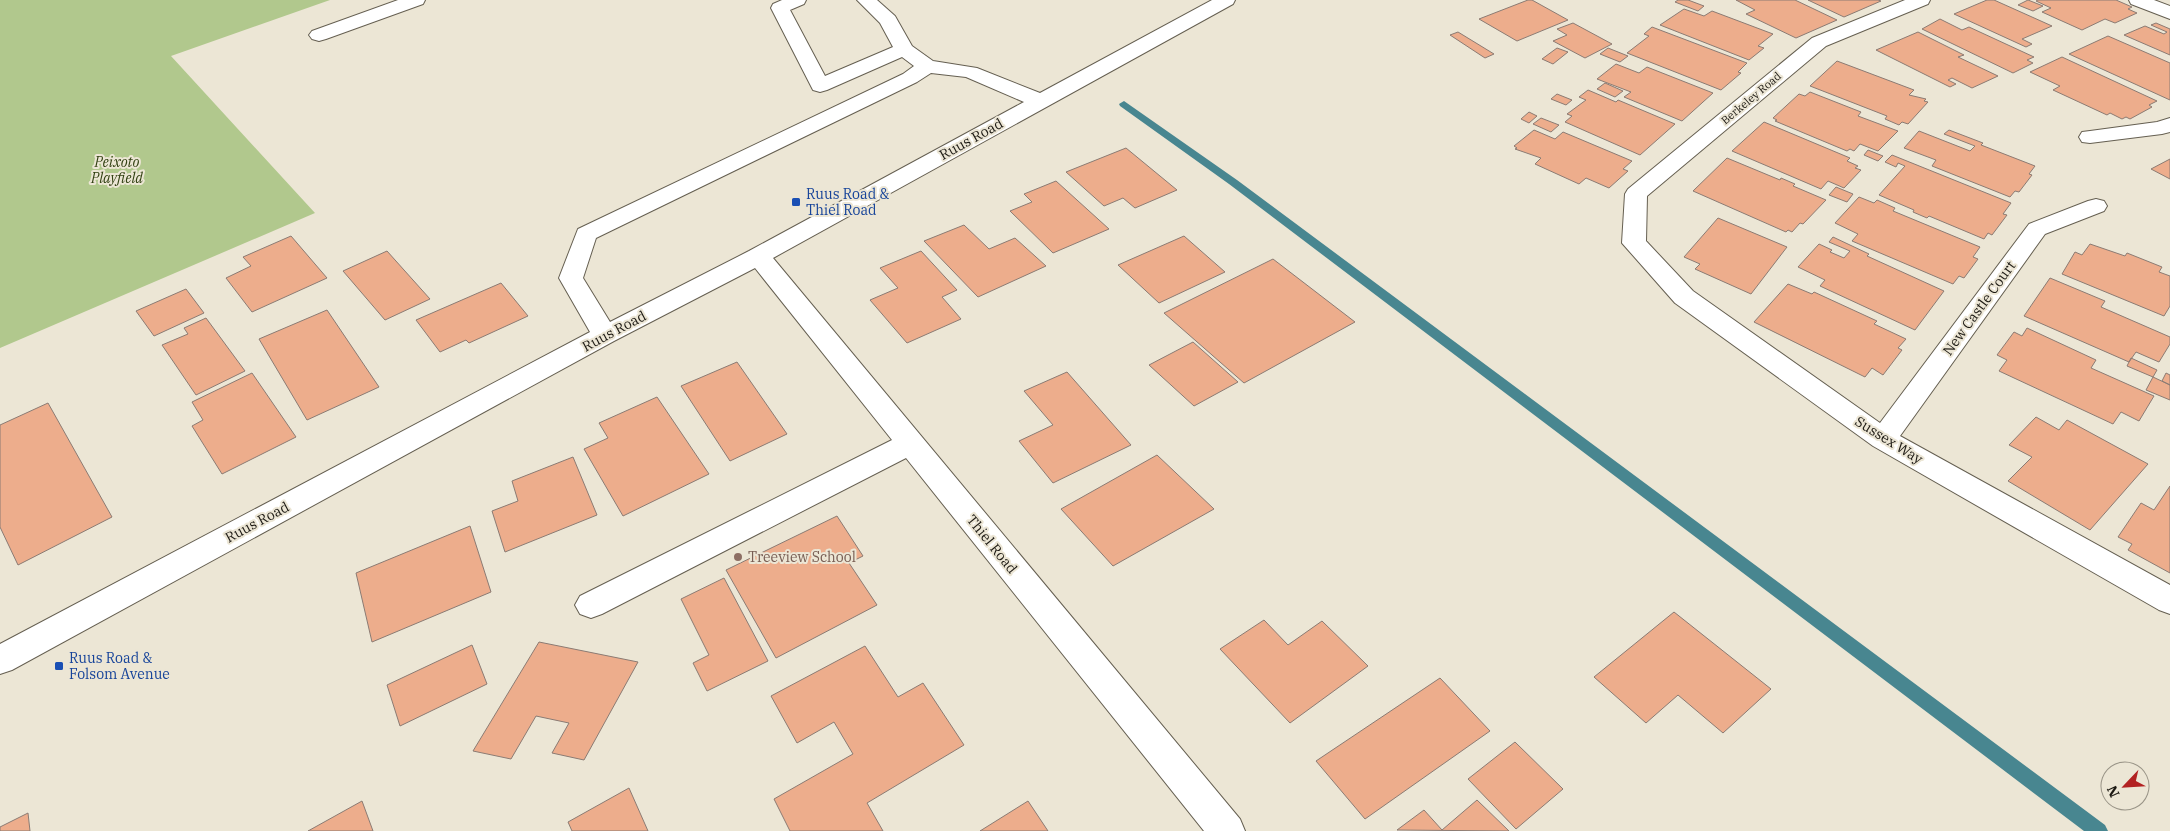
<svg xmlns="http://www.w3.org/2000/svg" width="2170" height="831" viewBox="0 0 2170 831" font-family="'IBM Plex Serif',serif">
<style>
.green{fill:#b1c88d}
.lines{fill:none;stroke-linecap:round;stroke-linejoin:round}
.stream{fill:#488690;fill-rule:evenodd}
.building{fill:#edad8c;stroke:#8b7b73}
.minor-casing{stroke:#655f51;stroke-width:2}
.minor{fill:#fff;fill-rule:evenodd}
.transit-dot{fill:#1a4fb4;stroke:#ece6d5;stroke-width:2}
.education-dot{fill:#8d6e63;stroke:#ece6d5;stroke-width:2}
.labels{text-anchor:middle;stroke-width:4;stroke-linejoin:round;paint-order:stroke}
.far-street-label{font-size:11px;fill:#1c1913;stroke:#ece6d5}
.street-label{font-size:14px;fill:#1c1913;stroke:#ece6d5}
.park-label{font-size:14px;font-style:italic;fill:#314012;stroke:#ece6d5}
.transit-label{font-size:14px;fill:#164399;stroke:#ece6d5;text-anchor:start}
.education-label{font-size:14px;fill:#785e54;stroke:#ece6d5;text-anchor:start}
</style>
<rect width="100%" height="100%" fill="#ece6d5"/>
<path class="green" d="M0 0H330L171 56 315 213 0 348Z"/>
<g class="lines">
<path class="stream" d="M1124 101 1237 180 2105 825 2108 831H2084L1229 184 1120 106 1119 104Z"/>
</g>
<path class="building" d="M1528 0H1532L1568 20 1517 41 1479 19Z
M1678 0H1688L1704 6 1698 11 1675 2Z
M1736 0H1795L1837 20 1796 38 1746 14 1755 10Z
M1808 0H1878L1881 1 1844 17Z
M1987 0H1994L2052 26 2022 39 2032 44 2026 47 1954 14Z
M2028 0 2043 6 2033 11 2018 5Z
M2038 0H2116L2132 7 2128 9 2137 13 2115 23 2105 19 2082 30 2042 12 2051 8 2036 1Z
M1684 9 1704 16 1712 11 1773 34 1758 46 1764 48 1749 60 1660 25Z
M1940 19 1962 30 1969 27 2034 57 2027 60 2033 63 2013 73 1922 29Z
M1573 23 1612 44 1585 58 1553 41 1567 35 1557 29Z
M2156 23 2170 29V55L2124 35 2145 26 2164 34 2167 32 2151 25Z
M1652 27 1747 63 1738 72 1741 73 1721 90 1627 53 1649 36 1644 34Z
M1458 32 1494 54 1485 58 1450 35Z
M1918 32 1964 55 1958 57 1998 76 1972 88 1952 78 1948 80 1956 84 1950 87 1876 50Z
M2108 36 2170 63V100L2069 54Z
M1557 48 1568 52 1553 64 1542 59Z
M1608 48 1628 56 1620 62 1600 54Z
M2062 57 2157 101 2149 105 2152 107 2130 119 2126 117 2122 119 2110 113 2107 115 2053 90 2060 86 2030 72Z
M1837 61 1914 90 1909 95 1926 99 1924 101 1928 102 1908 124 1902 122 1899 125 1885 119 1887 116 1810 86Z
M1616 64 1639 73 1647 67 1713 93 1682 121 1624 97 1631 92 1597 79Z
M1605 83 1623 91 1615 97 1597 89Z
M1588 90 1616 102 1618 100 1675 124 1640 155 1565 122 1572 116 1567 114 1586 100 1579 97Z
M1810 92 1861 112 1858 116 1898 131 1878 151 1860 144 1854 151 1850 149 1847 151 1775 121 1777 120 1773 118 1799 94 1805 96Z
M1557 94 1572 100 1566 105 1551 99Z
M1529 112 1537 116 1529 123 1521 119Z
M1541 118 1559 125 1551 132 1533 124Z
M1764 122 1850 158 1847 161 1858 166 1855 168 1861 170 1844 188 1828 181 1821 189 1732 151Z
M1534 130 1555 139 1563 132 1632 161 1623 169 1628 171 1609 188 1586 178 1579 184 1535 164 1541 158 1515 149 1517 148 1514 146Z
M1949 130 1983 143 1981 145 2035 166 2029 174 2032 175 2019 192 2015 191 2010 197 1932 166 1936 160 1904 148 1919 131 1970 151 1975 146 1944 134Z
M1126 148 1177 190 1135 208 1123 198 1104 206 1066 172Z
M1868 150 1883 156 1878 161 1864 155Z
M1892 155 2011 203 2003 214 2007 215 1992 235 1988 233 1984 239 1929 216 1927 218 1913 212 1914 210 1879 195 1905 166 1898 163 1896 167 1885 162Z
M1727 158 1780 180 1781 178 1795 184 1793 186 1826 200 1803 224 1800 223 1792 232 1788 230 1786 232 1693 191Z
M2170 159V179L2151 169Z
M1056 181 1109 229 1053 253 1010 211 1032 202 1024 194Z
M1836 187 1853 194 1847 202 1829 195Z
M1859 197 1874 203 1877 200 1895 208 1893 211 1980 247 1973 257 1978 259 1964 278 1959 276 1953 284 1852 241 1858 234 1835 223Z
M1718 218 1787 247 1751 294 1695 269 1700 264 1684 257Z
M964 225 989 249 1015 238 1046 266 978 297 924 241Z
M291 236 327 278 252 312 226 278 251 266 243 257Z
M1184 236 1225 272 1159 303 1118 265Z
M1833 237 1869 254 1867 256 1944 291 1915 330 1820 286 1825 280 1798 267 1819 244 1832 250 1830 252 1844 258 1850 251 1829 242Z
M2090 244 2125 256 2127 253 2162 267 2159 272 2170 276V306L2164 316 2062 274 2075 252 2082 255Z
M387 251 430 299 385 320 343 271Z
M921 251 957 290 942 297 961 319 907 343 870 300 898 288 880 268Z
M1273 259 1355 322 1244 383 1164 313Z
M2050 278 2105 301 2101 307 2170 337V344L2159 362 2136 352 2129 362 2024 316Z
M501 283 528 316 469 343 466 340 440 352 416 320Z
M1788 284 1812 294 1814 292 1877 321 1874 324 1906 339 1898 348 1902 350 1883 375 1872 368 1865 377 1754 322Z
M186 289 204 313 154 336 136 311Z
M327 310 379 387 307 420 259 339Z
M206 318 245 371 196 395 162 345 188 334 184 328Z
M2027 328 2096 360 2091 368 2154 396 2139 421 2121 412 2113 424 1999 371 2007 360 1997 355 2014 332 2022 336Z
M1193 342 1238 382 1194 406 1149 365Z
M2131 358 2157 370 2153 377 2127 366Z
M737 362 787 434 730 461 681 386Z
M1067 372 1131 445 1053 483 1019 441 1053 425 1024 391Z
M252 373 296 437 222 474 192 426 203 420 192 402Z
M2166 373 2170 375V385L2162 381Z
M2153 377 2170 385V400L2146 390Z
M657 397 709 474 623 516 584 449 608 438 599 423Z
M48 403 112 517 18 565 0 527V425Z
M2036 417 2059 430 2067 420 2148 464 2090 530 2008 481 2032 457 2009 445Z
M1157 455 1214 509 1113 566 1061 509Z
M573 457 597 515 505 552 492 511 518 501 512 481Z
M2170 486V573L2128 550 2132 544 2118 537 2141 503 2154 510Z
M837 516 863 556 849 563 877 605 776 658 726 570Z
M470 526 491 592 372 642 356 573Z
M724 578 768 661 707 691 693 663 709 655 681 599Z
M1674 612 1771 689 1723 733 1678 695 1646 723 1594 677Z
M1264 620 1288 645 1322 621 1368 666 1290 723 1220 649Z
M539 642 638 662 584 760 552 753 569 723 536 716 511 759 473 751Z
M472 645 487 684 400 726 387 685Z
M865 646 898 697 923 683 964 745 867 803 883 831H790L774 799 853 754 834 722 797 743 771 696Z
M1440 678 1490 731 1365 819 1316 761Z
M1515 742 1563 789 1516 829 1468 779Z
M629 788 648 831H572L568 822Z
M1477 800 1509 831 1397 830 1424 810 1442 830Z
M362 801 373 831H308Z
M1028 801 1048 831H980Z
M28 813 30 831H0V827Z"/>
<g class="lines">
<g class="minor-casing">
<path id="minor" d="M398 0H425L423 4 326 39 319 41 312 39 309 35 312 31Z
M782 0H806L804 4 790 10 825 76 893 47 880 23 857 0H877L895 16 912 46 933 61 977 68 1040 93 1212 0H1235L1233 4 773 258 1240 819 1245 831H1204L906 458 602 614 591 618 580 614 575 605 580 596 892 440 755 268 614 341 12 670 0 674V644L590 332 559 278 578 229 903 74 914 66 902 57 827 90 820 92 813 90 771 8 773 4ZM931 73 966 77 1024 102 749 251 610 322 583 278 596 238 917 82Z
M1905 0H1930L1928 4 1826 46 1647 196 1646 241 1693 291 1880 423 2029 224 2088 201 2096 199 2104 201 2107 206 2104 211 2045 234 1900 436 2170 585V614L2159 610 1873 446 1675 303 1622 243 1625 194 1628 189 1812 38Z
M2129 0H2154L2170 6V19L2131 4Z
M2170 118V132L2162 134 2090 143 2082 142 2079 137 2082 132 2090 131 2157 122Z"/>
</g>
<use href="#minor" class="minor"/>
</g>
<g class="transit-dot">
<rect x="791" y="197" width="10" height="10" rx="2.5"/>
<rect x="54" y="661" width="10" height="10" rx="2.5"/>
</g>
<circle class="education-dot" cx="738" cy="557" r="5"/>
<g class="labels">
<g class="far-street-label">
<text transform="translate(1751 98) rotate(-40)" y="4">Berkeley Road</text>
</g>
<g class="street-label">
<text transform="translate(971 139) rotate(-29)" y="5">Ruus Road</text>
<text transform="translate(1979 308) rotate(-54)" y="5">New Castle Court</text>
<text transform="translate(614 331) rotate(-28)" y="5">Ruus Road</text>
<text transform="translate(1889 440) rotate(32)" y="5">Sussex Way</text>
<text transform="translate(257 522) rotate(-28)" y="5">Ruus Road</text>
<text transform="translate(992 544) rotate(51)" y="5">Thiel Road</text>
</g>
<g class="park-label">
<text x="117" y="167">Peixoto<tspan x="117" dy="16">Playfield</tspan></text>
</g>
<g class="transit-label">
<text x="806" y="199">Ruus Road &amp;<tspan x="806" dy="16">Thiel Road</tspan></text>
<text x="69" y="663">Ruus Road &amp;<tspan x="69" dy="16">Folsom Avenue</tspan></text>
</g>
<g class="education-label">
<text x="748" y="562">Treeview School</text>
</g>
</g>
<g transform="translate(2125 786) rotate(245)"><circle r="24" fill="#ece6d5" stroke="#999487"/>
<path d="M0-4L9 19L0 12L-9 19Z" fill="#b22222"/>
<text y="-8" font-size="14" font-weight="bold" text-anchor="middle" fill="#1c1913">N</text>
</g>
</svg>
